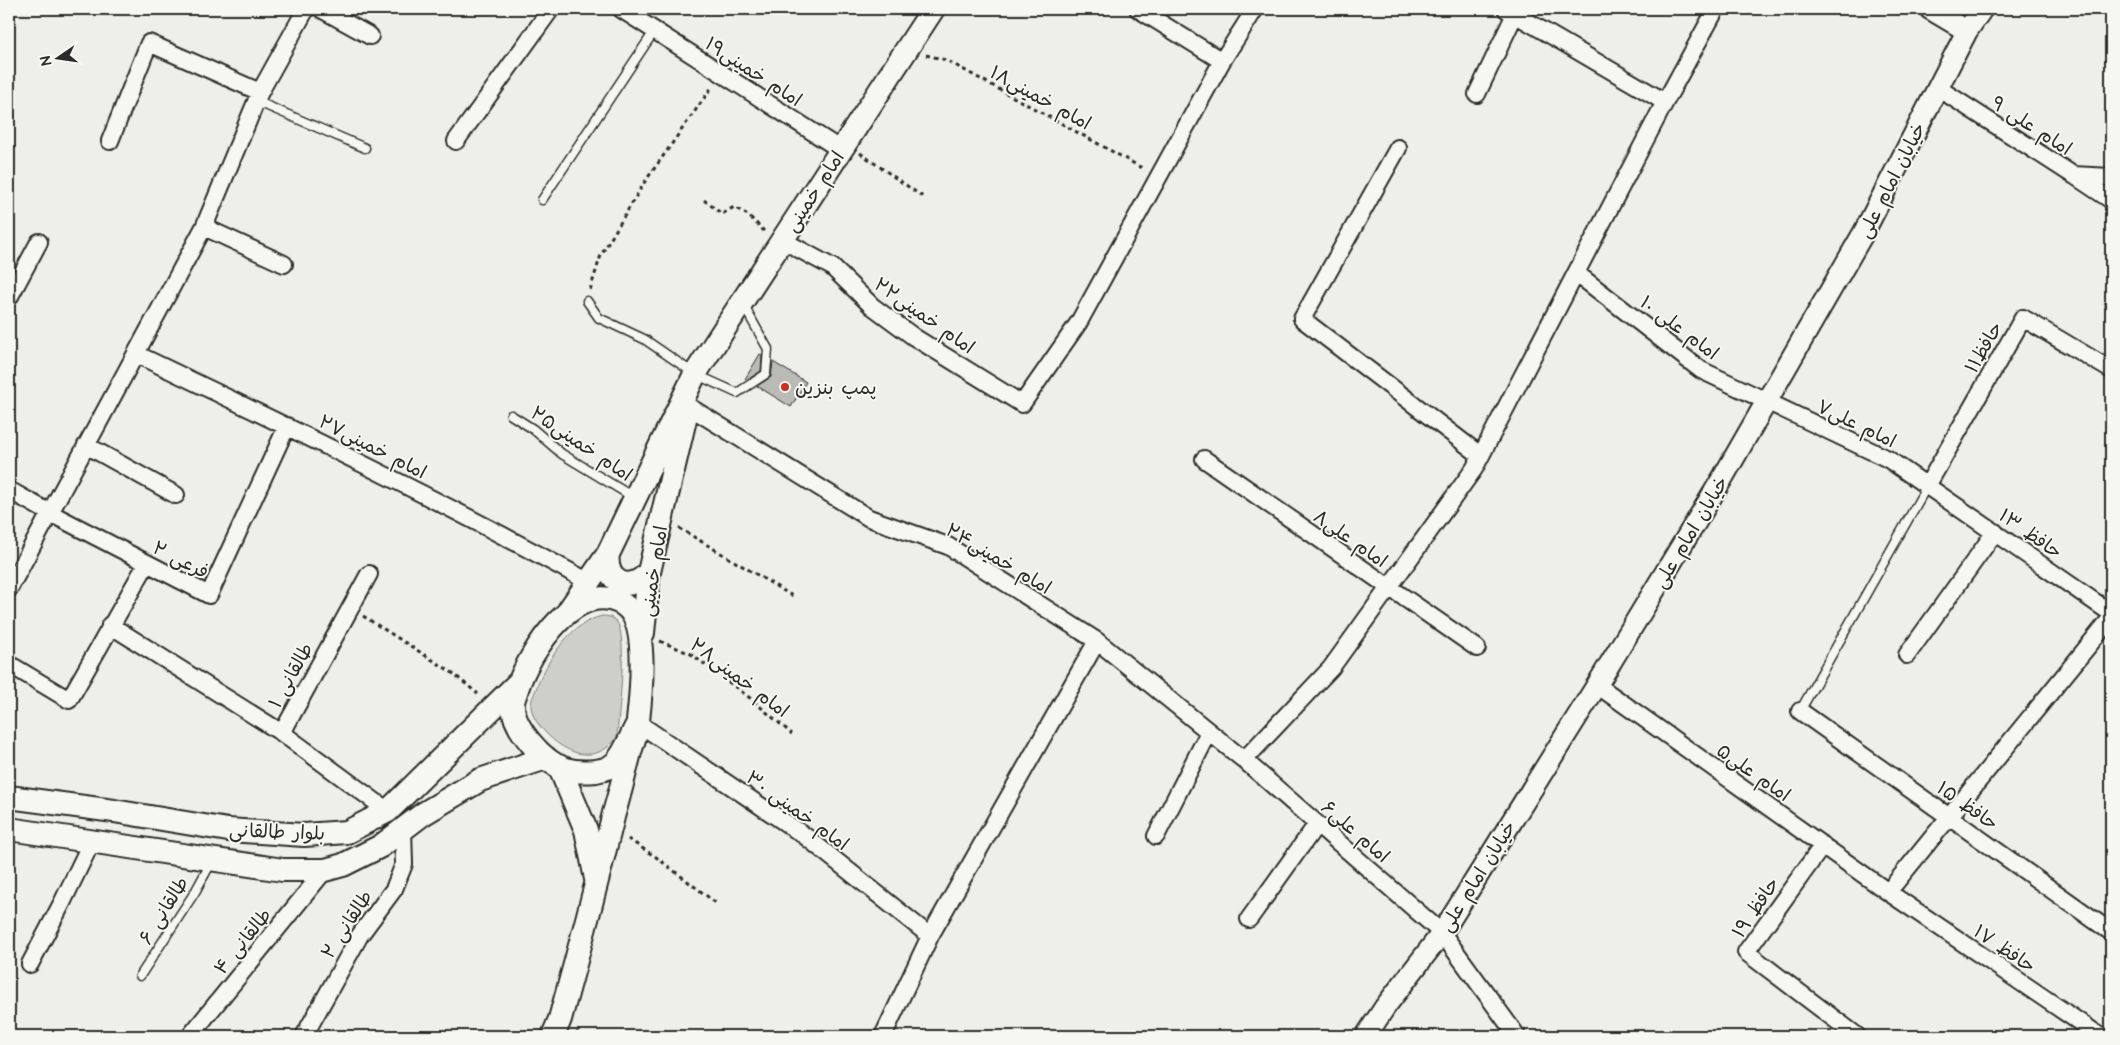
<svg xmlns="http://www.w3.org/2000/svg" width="2120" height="1045" viewBox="0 0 2120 1045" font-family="'Architects Daughter','Playpen Sans Arabic',sans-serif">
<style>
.green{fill:#cececa;stroke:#7c7c7a}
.building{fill:#babab7;stroke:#2b2b2b}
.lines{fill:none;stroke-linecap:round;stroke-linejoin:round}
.service-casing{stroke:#2b2b2b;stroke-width:11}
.minor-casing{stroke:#2b2b2b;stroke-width:20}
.tertiary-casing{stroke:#2b2b2b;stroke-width:24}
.secondary-casing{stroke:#2b2b2b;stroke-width:26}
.path{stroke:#2b2b2b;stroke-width:3;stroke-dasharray:4 4;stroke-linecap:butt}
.service{stroke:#f6f6f2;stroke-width:8}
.minor{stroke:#f6f6f2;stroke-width:16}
.tertiary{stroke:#f6f6f2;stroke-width:20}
.secondary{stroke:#f6f6f2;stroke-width:22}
.poi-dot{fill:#c8321e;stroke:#f6f6f2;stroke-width:2}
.labels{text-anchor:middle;stroke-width:4;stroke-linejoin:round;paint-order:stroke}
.street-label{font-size:19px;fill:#2b2b2b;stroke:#f6f6f2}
.poi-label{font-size:19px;fill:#2b2b2b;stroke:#f6f6f2;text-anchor:start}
</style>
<rect width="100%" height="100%" fill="#eeeeea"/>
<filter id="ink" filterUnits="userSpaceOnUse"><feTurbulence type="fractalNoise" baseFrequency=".02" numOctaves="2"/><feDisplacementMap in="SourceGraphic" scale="10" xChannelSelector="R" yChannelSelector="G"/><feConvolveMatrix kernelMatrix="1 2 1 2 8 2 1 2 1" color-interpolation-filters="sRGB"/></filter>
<g filter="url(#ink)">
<path class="green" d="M602 616C608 616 612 617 616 621 629 635 618 716 617 737 598 764 569 756 548 735 540 727 532 718 531 706 531 699 536 690 538 684 551 655 570 624 602 616Z"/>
<path class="building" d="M760 354 762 355 761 371 747 380 745 379Z
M773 362 806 382 791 407 757 386 771 377Z"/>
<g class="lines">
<g class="service-casing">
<path id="service" d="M256 101 365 148
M542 200 655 30
M587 301 599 318 644 339 695 374 737 393 766 374 768 349 744 306
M511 415 533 429 562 454 633 497
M1800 711 1927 486
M140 976 195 892 212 861"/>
</g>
<g class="minor-casing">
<path id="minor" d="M321 9 370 36
M621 9 841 150
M1138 9 1222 61
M1506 9 1665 102 1716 9
M1938 88 2073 175 2111 177
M1477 94 1515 14
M110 141 149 43 260 92
M456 141 551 9
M1398 148 1302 319 1480 455
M2075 176 2111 200
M204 227 284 264
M782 240 832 267 872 306 914 337 1022 404 1079 322 1222 61 1255 9
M1576 273 1701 370 1888 459 2111 613
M9 298 39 242
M136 354C289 427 440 500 589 582
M688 406 869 518 948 546 1097 641 1244 760 1442 933 1517 1036
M86 445 176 495
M1204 459 1477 648
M1927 486 2023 318 2111 370
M9 490 50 513 209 595 287 426
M369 574 282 733 388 811
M9 589 204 227 260 92 306 9
M110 625 282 733
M1907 655 1995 532
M9 664 69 700 147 563
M1597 685 1888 892 2100 1036
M1800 711 2111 932
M638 723 805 836 930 936
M1244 760 1331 668 1474 469 1665 102
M1156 836 1209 732
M1823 845 1746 952 1857 1036
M1888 892 2111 618
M1249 919 1317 824
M30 964 62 903 92 841
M190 1036 325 870
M304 1036 360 935 394 889 404 864 403 829
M883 1036 930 936 1097 641"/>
</g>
<g class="tertiary-casing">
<path id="tertiary" d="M1930 9 1967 31
M1366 1036 1385 1007 1442 933 1597 685 1722 479 1864 232 1967 31 1982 9"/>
</g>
<g class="secondary-casing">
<path id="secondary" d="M608 554C604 583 631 594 649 572
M569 610 608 554 695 374 933 9
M643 633 649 572 686 415
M559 766 586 830 596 879
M9 797 114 811 228 830 304 835 347 832 388 811 519 682
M9 829 283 870H325L343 865 381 846 423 814 480 780 546 758
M553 1036 560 1019C579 951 597 882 614 813 620 793 625 772 630 752 633 742 637 732 638 721 641 694 649 621 624 605 578 575 529 652 517 689 516 693 513 699 513 704 512 727 543 762 565 769 575 772 586 772 596 771 603 770 612 767 617 761 626 751 631 735 638 723"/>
</g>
<path class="path" d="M926 55 946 60 1144 169
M860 153 923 197
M704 200 722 214 734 207 748 215 764 231
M590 290 601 255 644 183 712 87
M679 528 794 597
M363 616 450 671 478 694
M660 641 691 654 750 698 792 734
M628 839 656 857 716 903
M576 1032 581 1036"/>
<use href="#service" class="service"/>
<use href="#minor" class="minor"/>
<use href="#tertiary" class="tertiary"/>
<use href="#secondary" class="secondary"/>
</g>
</g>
<circle class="poi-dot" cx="785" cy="387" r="5"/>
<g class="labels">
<g class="street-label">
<text transform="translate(754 71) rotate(33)" y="7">امام خمینی۱۹</text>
<text transform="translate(1041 97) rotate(29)" y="7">امام خمینی۱۸</text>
<text transform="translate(2032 125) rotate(33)" y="7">امام علی ۹</text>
<text transform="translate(1891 180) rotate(-63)" y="7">خیابان امام علی</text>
<text transform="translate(814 191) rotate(-57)" y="7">امام خمینی</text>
<text transform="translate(925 315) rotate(35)" y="7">امام خمینی۲۲</text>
<text transform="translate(1680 327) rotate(37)" y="7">امام علی ۱۰</text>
<text transform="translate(1983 347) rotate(-60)" y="7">حافظ۱۱</text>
<text transform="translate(1857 423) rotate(26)" y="7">امام علی۷</text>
<text transform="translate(582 443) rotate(34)" y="7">امام خمینی۲۵</text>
<text transform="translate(373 446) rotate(27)" y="7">امام خمینی۲۷</text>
<text transform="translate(1690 532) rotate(-59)" y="7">خیابان امام علی</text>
<text transform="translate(2031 533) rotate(35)" y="7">حافظ ۱۳</text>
<text transform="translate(1351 538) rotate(35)" y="7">امام علی۸</text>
<text transform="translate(999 558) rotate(31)" y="7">امام خمینی۲۴</text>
<text transform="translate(181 559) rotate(27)" y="7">فرعی ۲</text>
<text transform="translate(653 571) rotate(-81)" y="7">امام خمینی</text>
<text transform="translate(290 675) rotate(-61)" y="7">طالقانی ۱</text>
<text transform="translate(740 677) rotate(37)" y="7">امام خمینی۲۸</text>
<text transform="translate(1754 772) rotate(35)" y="7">امام علی۵</text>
<text transform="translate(1968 805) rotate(35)" y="7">حافظ ۱۵</text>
<text transform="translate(798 810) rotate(36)" y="7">امام خمینی ۳۰</text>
<text transform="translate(277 831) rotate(2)" y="7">بلوار طالقانی</text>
<text transform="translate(1356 831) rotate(41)" y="7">امام علی۶</text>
<text transform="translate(1477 876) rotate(-58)" y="7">خیابان امام علی</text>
<text transform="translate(1755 907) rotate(-56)" y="7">حافظ ۱۹</text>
<text transform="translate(163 910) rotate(-58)" y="7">طالقانی ۶</text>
<text transform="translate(346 924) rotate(-57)" y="7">طالقانی ۲</text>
<text transform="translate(242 941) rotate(-51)" y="7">طالقانی ۴</text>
<text transform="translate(2005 948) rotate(34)" y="7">حافظ ۱۷</text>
</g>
<g class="poi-label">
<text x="795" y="394">پمپ بنزین</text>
</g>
</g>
<rect width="2120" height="1045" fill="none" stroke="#f6f6f2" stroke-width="30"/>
<rect x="15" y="15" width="2090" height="1015" fill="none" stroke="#2b2b2b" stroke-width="2" filter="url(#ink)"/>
<g transform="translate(58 58) rotate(257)" stroke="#f6f6f2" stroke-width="4" paint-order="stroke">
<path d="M0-4L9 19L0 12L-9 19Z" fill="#2b2b2b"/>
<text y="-8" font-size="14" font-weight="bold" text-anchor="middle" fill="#2b2b2b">N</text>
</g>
</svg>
